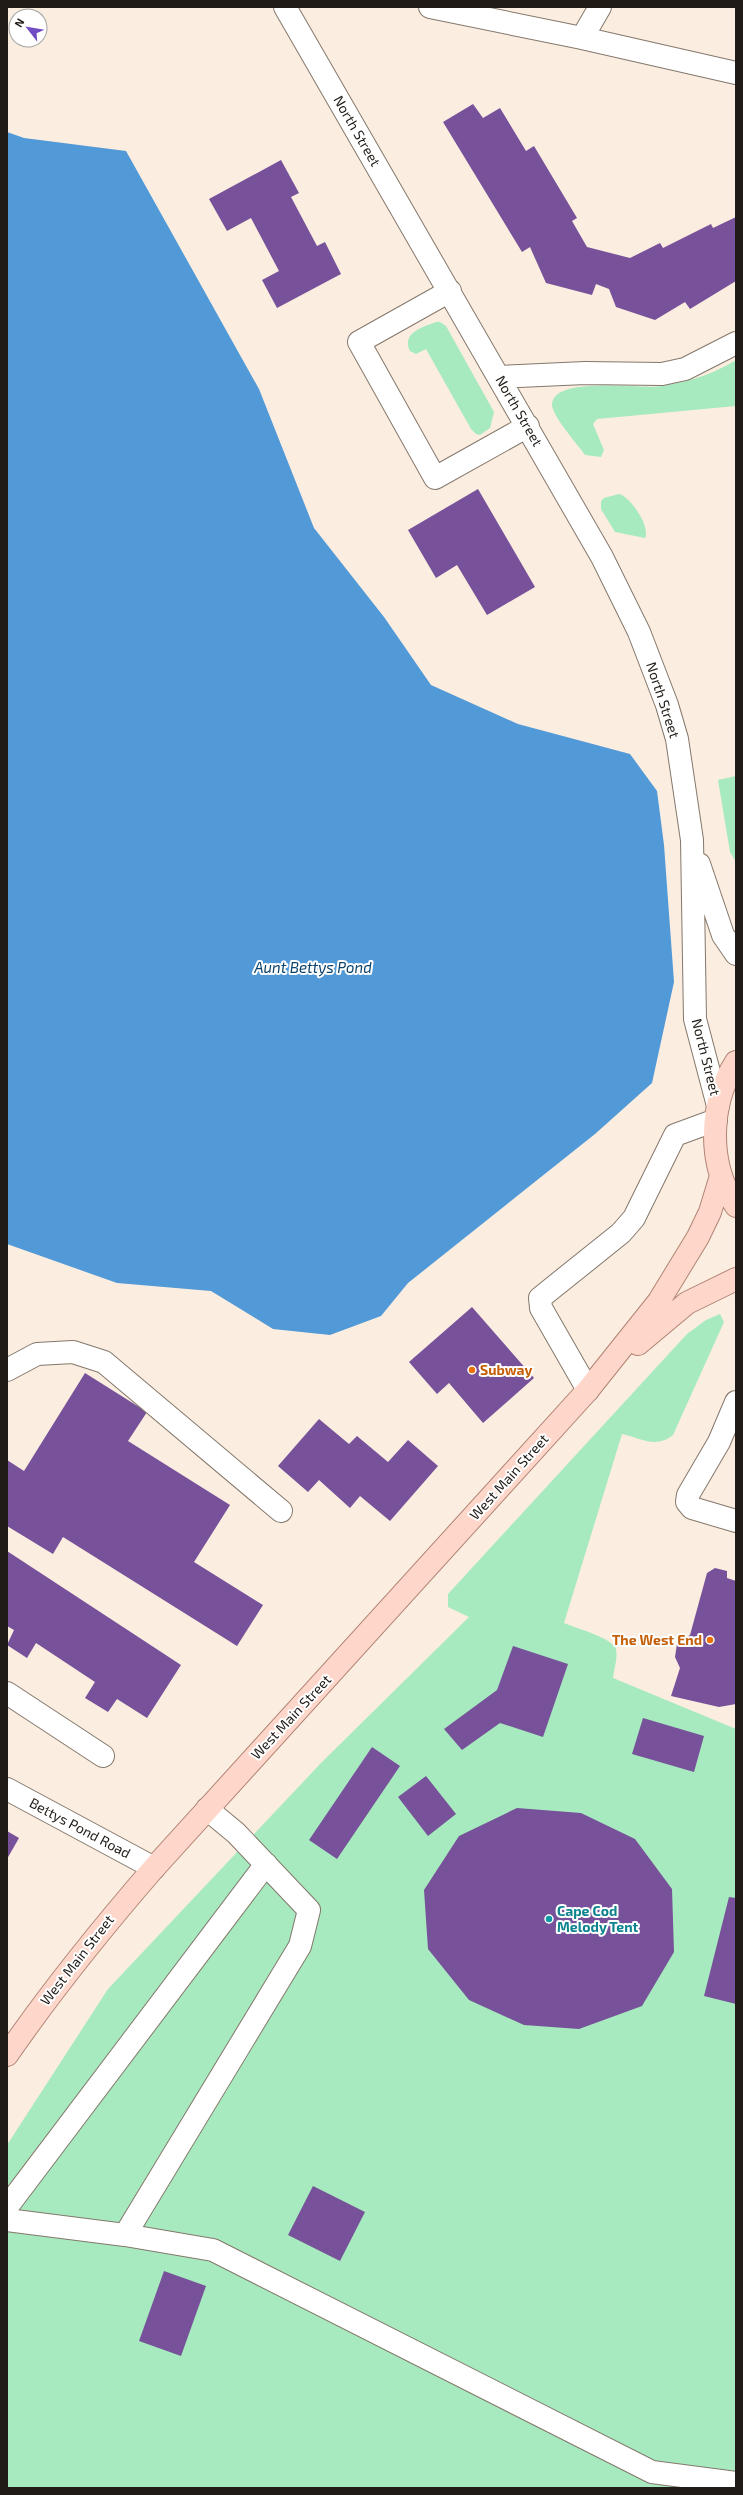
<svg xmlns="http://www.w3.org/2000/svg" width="743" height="2495" viewBox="0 0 743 2495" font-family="'Exo 2',sans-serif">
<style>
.green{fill:#a7eabf}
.water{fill:#5199d7}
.building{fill:#775199}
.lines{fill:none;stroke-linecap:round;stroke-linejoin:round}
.minor-casing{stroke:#84786c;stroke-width:24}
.major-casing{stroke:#b08474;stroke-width:24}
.minor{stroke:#fff;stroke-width:22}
.major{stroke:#fed7ca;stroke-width:22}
.food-dot{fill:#e8710a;stroke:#fff;stroke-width:1.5}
.culture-dot{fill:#0f9aa8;stroke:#fff;stroke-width:1.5}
.labels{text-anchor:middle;stroke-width:4;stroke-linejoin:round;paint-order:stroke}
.street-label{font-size:14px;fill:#201b16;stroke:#fff}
.food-label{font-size:14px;font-weight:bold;fill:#c56008;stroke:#fff;text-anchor:start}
.culture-label{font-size:14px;font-weight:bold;fill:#0d838f;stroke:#fff;text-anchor:start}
.water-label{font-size:15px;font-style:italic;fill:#0c436c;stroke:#fff}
</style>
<rect width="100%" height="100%" fill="#fbede0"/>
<path class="green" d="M436 322H440L446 326 494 412 490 428 480 435 476 434 471 429 426 349 416 354 410 351C401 333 423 327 436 322Z
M736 360V406L597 419 593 424 604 450 601 457 585 455C578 445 551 415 552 404 555 375 642 390 662 386 691 381 711 375 736 360Z
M619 494C630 496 651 527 645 538L615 532 601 509V501L604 498Z
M736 776V862L730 852 718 780Z
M720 1314 724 1322 673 1435C656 1449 640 1438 622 1434L564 1623C575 1628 613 1638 616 1649 618 1658 614 1669 613 1678L736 1729V2488H7V2145L108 1989 321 1763 469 1617 448 1607V1594L687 1334 706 1320Z"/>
<path class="water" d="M7 132 24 138 126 151 259 389 314 528 384 617 431 685 518 724 630 754 657 791 664 845 674 982 652 1083 595 1134 408 1283 381 1316 330 1335 273 1329 211 1291 117 1283 7 1244Z"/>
<path class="building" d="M473 104 483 118 500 108 526 151 534 146 577 218 572 221 587 247 630 258 660 243 663 248 711 224 713 228 736 217V281L690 309 685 302 655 320 616 307 609 289 596 284 592 295 546 283 530 247 522 252 443 122Z
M281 160 299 193 291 197 317 246 325 242 341 274 277 308 262 280 279 271 251 218 227 231 209 199Z
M478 489 535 587 487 615 457 565 436 578 408 530Z
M472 1307 534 1378 483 1423 449 1383 437 1394 409 1362Z
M85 1373 147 1412 128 1441 230 1505 194 1562 263 1605 237 1646 63 1537 53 1554 7 1526V1460L24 1471Z
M319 1419 349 1444 357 1436 388 1462 408 1440 438 1466 390 1521 360 1496 350 1508 319 1480 308 1492 278 1466Z
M7 1551 181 1665 147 1718 117 1699 108 1712 85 1698 95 1682 36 1643 27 1658 7 1645 14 1630 7 1626Z
M715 1568 727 1571V1578L736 1581V1704L719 1707 671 1696 680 1668 675 1657 677 1644 690 1635 707 1573Z
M513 1646 568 1664 543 1737 500 1723 462 1750 444 1729 497 1690Z
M643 1718 704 1736 694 1772 632 1754Z
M372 1747 400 1766 337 1859 309 1840Z
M426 1776 456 1814 428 1836 398 1797Z
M517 1808 581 1813 635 1839 672 1889 674 1952 642 2006 579 2029 524 2025 469 2000 428 1949 424 1890 459 1836Z
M7 1831 19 1838 7 1859Z
M729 1897 736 1898V2004L704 1996Z
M313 2186 365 2212 340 2261 288 2235Z
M164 2271 206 2286 181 2356 139 2341Z"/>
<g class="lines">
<g class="minor-casing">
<path id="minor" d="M285 7 602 557 639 632 667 705 677 739 692 840 695 1019 718 1106
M430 7 582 38 600 7
M582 38 736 73
M450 291 359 342 435 478 528 426
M499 377 585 373 662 374 685 369 736 343
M699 864 723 935 736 954
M7 1370 37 1354 73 1352 104 1362 281 1511
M588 1390 541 1308 540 1298 621 1233 634 1218 675 1135 716 1120
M736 1402 719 1442 688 1495 687 1502 692 1508 736 1521
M7 1693 103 1756
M7 1789 154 1868
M7 2207 266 1864
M7 2220 125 2235 300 1946 309 1910 236 1833 207 1809
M125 2235 213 2250 652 2472 736 2483"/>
</g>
<g class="major-casing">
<path id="major" d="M736 1062C709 1104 707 1164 736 1206
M638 1344 687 1303 736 1279
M7 2055C52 1990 102 1928 154 1868L588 1390 659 1301 698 1237 710 1212 721 1176"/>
</g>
<use href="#minor" class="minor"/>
<use href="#major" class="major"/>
</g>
<g class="food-dot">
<circle cx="472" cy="1370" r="4"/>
<circle cx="710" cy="1640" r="4"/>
</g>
<circle class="culture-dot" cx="549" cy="1919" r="4"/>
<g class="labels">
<g class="street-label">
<text transform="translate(357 131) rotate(60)" y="5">North Street</text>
<text transform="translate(519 411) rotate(60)" y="5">North Street</text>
<text transform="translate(663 700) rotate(72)" y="5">North Street</text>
<text transform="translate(706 1057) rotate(76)" y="5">North Street</text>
<text transform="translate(509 1477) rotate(-48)" y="5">West Main Street</text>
<text transform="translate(291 1717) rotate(-47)" y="5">West Main Street</text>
<text transform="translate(80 1828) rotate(28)" y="5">Bettys Pond Road</text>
<text transform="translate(77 1960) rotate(-52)" y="5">West Main Street</text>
</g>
<g class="food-label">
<text x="480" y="1375">Subway</text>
<text x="702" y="1645" text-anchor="end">The West End</text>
</g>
<g class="culture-label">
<text x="557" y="1916">Cape Cod<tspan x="557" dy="16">Melody Tent</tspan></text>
</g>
<g class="water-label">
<text x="313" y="973">Aunt Bettys Pond</text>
</g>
</g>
<rect width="743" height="2495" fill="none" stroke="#201b16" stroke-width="16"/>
<g transform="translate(28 28) rotate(301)"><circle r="19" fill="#ffffff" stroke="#a6a4a2"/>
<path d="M0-3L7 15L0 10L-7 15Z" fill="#714bc4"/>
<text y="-6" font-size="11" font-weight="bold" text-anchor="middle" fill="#201b16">N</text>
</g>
</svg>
